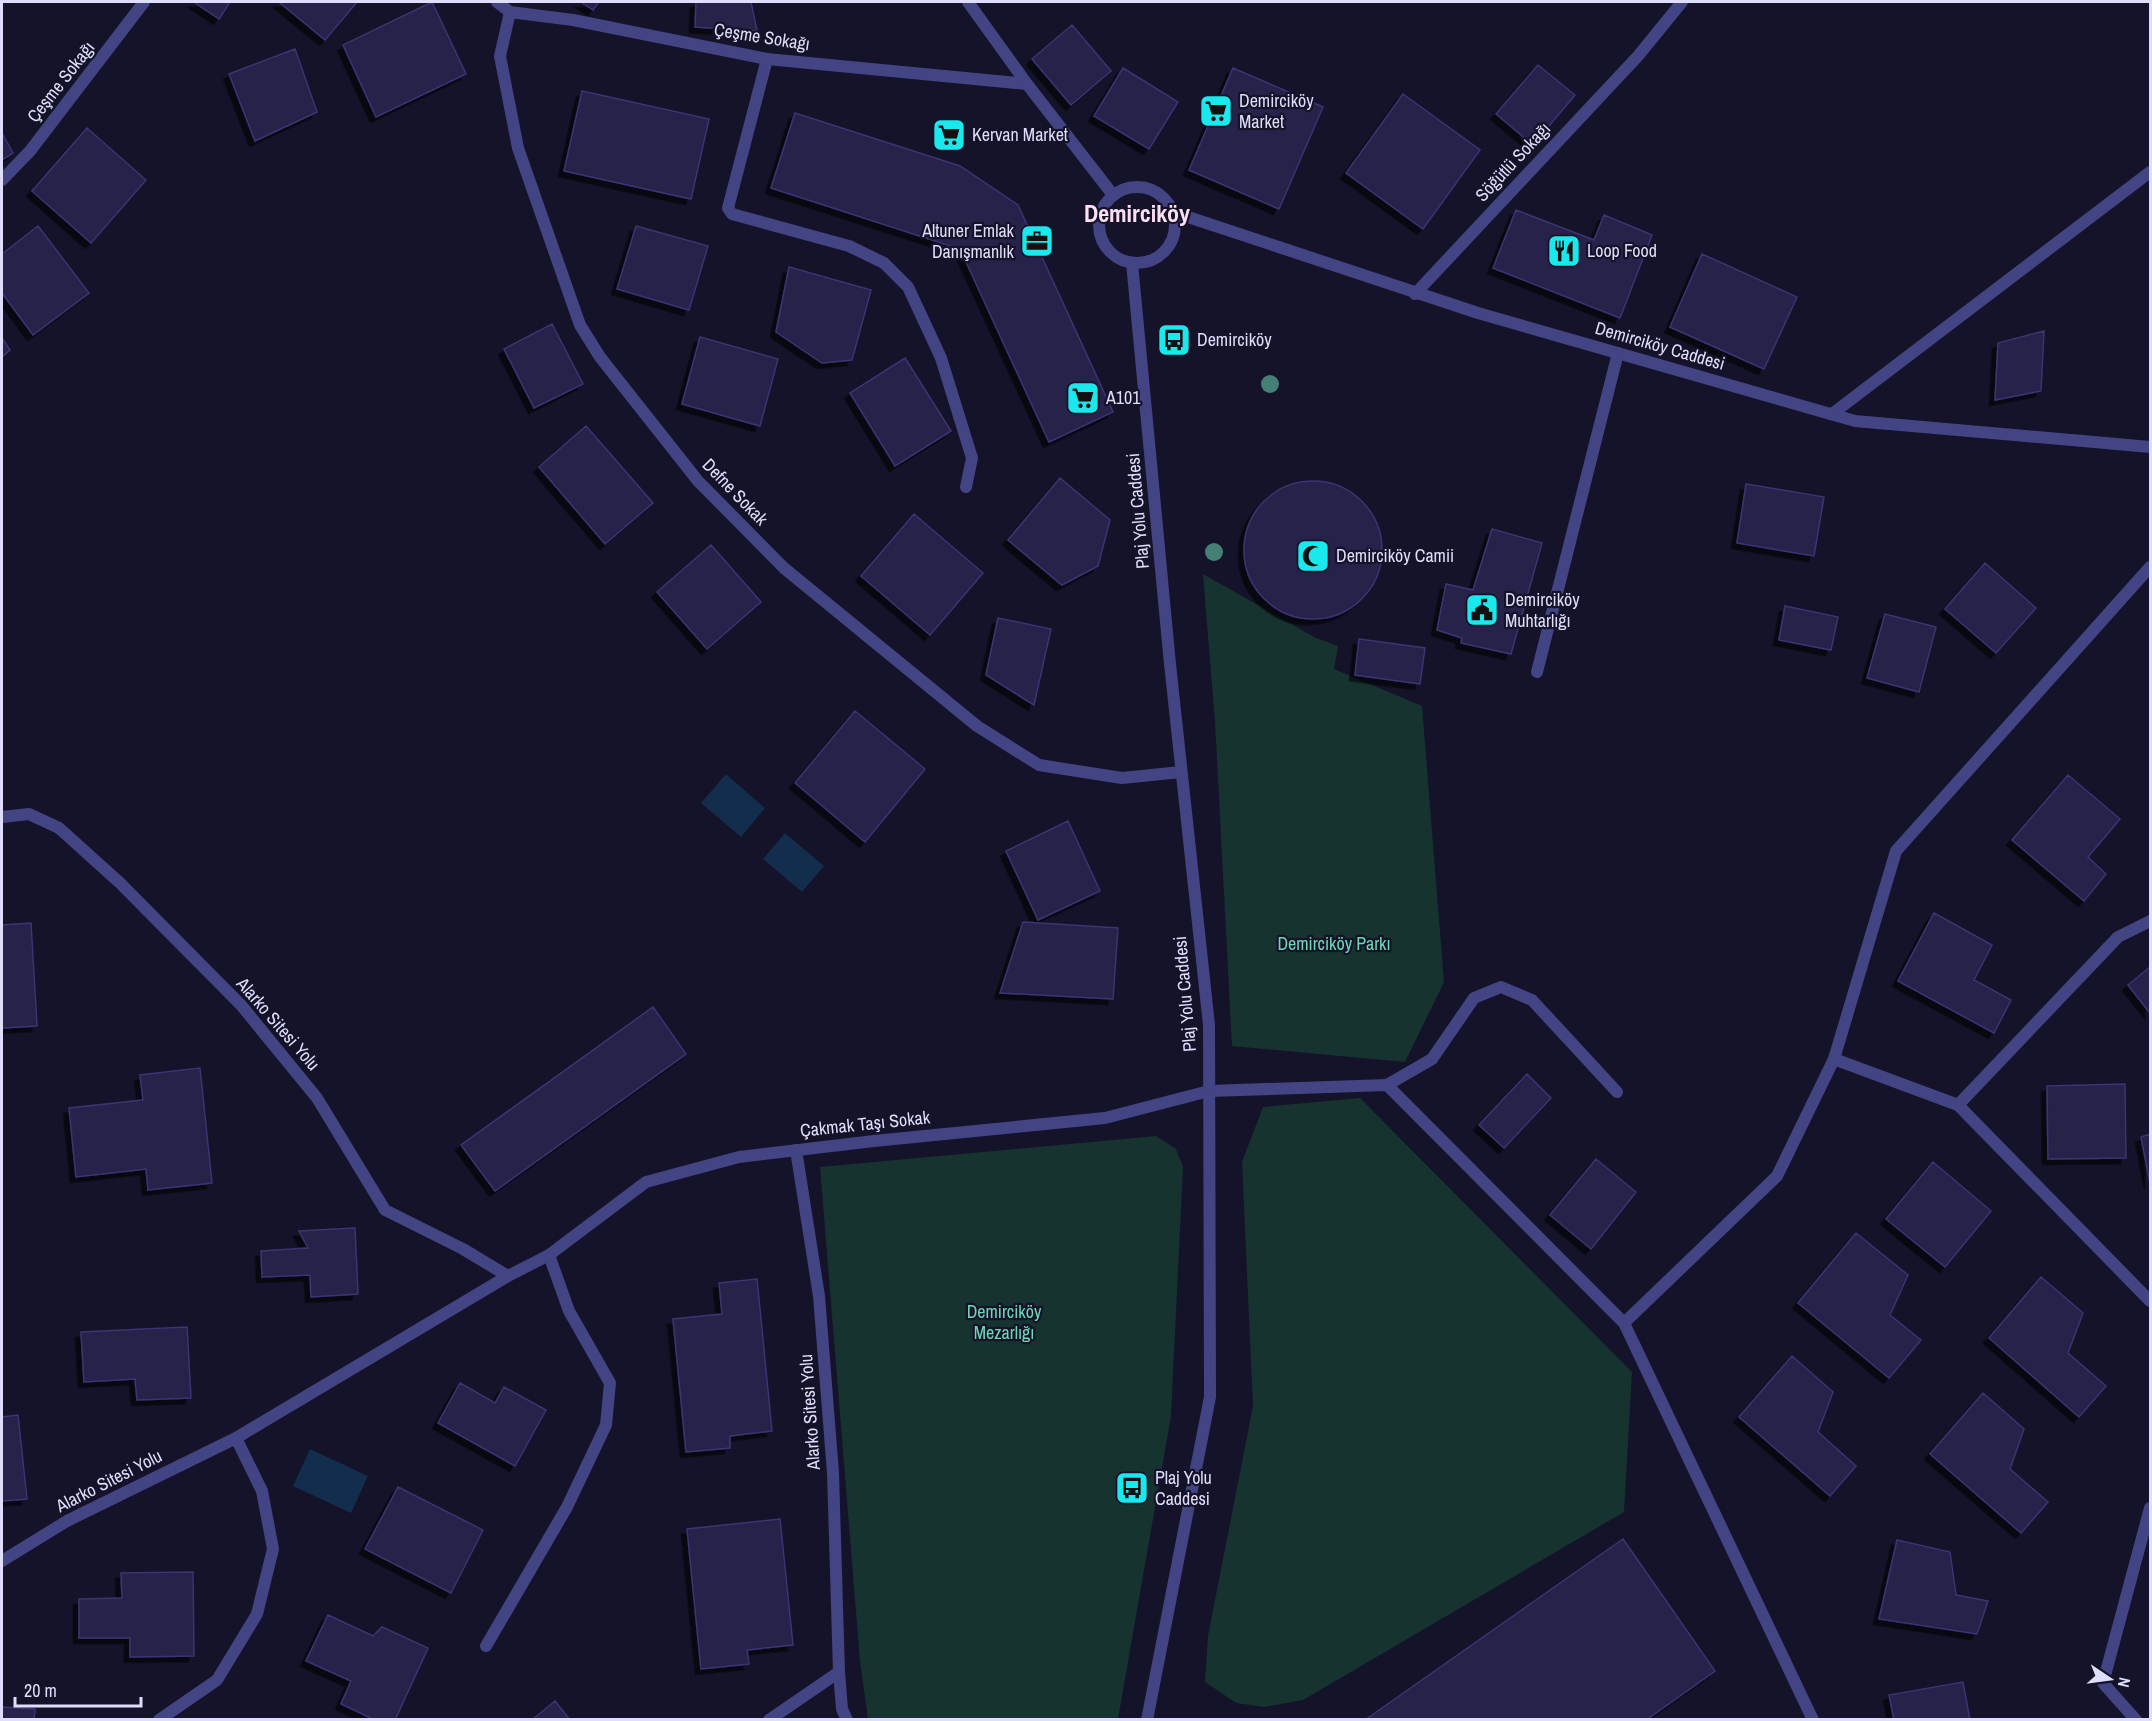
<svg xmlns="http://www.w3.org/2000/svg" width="2152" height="1721" viewBox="0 0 2152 1721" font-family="'Archivo Narrow',sans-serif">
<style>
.green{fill:#16332f}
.water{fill:#132d4c}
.building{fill:#252049;stroke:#3c3473;stroke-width:1.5;filter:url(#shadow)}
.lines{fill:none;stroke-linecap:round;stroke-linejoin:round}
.service{stroke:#424484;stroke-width:12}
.minor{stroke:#424484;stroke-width:12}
.tertiary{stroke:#424484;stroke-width:12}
.tree{fill:#467f76}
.labels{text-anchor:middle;stroke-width:4.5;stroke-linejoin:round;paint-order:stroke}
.street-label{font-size:18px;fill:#dfddfc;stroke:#151329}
.poi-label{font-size:18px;fill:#dfddfc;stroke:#151329;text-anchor:start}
.park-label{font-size:18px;fill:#6ed8b5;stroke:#151329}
.district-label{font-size:24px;font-weight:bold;fill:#fddff4;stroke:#151329}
</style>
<defs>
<filter id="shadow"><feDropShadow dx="-5.5" dy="5.5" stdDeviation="0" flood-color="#0009"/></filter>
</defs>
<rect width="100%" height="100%" fill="#151329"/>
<path class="green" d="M1203 574 1316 638 1338 646 1334 669 1422 706 1444 982 1405 1062 1232 1046 1215 722Z
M1360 1098 1632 1372 1624 1512 1303 1700 1264 1707 1236 1703 1205 1682 1208 1636 1253 1406 1242 1162 1263 1107Z
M1156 1136 1176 1149 1183 1167 1171 1416 1118 1719H868L860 1661 820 1167Z"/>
<path class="water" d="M726 774 765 808 741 837 701 803Z
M785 833 824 866 802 892 763 859Z
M310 1449 368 1476 351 1513 293 1486Z"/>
<path class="building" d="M194 2H230L219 19Z
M279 2H357L325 40Z
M432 2 466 74 376 117 343 45Z
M581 2H599L593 10Z
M696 2H751L757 31 695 27Z
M1072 25 1111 71 1071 105 1032 59Z
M295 49 317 112 255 141 229 74Z
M1538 65 1575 95 1533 145 1496 114Z
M1123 68 1178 102 1149 149 1094 116Z
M1233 68 1323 107 1279 209 1189 170Z
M582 91 709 119 691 199 564 171Z
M1403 94 1480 150 1423 229 1346 173Z
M795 113 960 166 1018 205 1113 412 1049 442 960 249 771 188Z
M87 128 146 180 91 243 32 191Z
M2 133 13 153 2 160Z
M1516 210 1594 240 1604 215 1652 235 1620 318 1493 268Z
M38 226 89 293 33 335 2 293V254Z
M636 226 708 246 689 310 617 289Z
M1702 254 1797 297 1764 369 1670 327Z
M789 267 871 290 852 360 822 363 776 332Z
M552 324 583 384 534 408 504 349Z
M2044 331 2041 391 1995 400 1998 343Z
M700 337 778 359 760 426 682 404Z
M2 338 10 350 2 357Z
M905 358 951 431 895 466 850 393Z
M586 426 653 503 605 544 539 467Z
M1060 478 1110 520 1098 566 1062 585 1008 540Z
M1244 550a69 69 0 1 1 138 0a69 69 0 1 1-138 0Z
M1746 484 1824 497 1814 556 1737 543Z
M914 514 983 573 930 635 861 576Z
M1492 529 1542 543 1511 654 1461 643 1462 638 1437 630 1446 584 1473 590Z
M711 545 761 602 707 649 657 592Z
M1985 563 2036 608 1996 653 1945 609Z
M1785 606 1838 617 1831 650 1779 640Z
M1885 614 1936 627 1919 692 1867 678Z
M998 618 1051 629 1034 705 986 675Z
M1359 639 1425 648 1420 684 1355 675Z
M855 711 925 769 865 842 795 783Z
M2068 775 2120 819 2088 857 2106 874 2084 901 2012 840Z
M1068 821 1100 891 1038 920 1006 851Z
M1934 913 1992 945 1974 980 2011 1000 1994 1033 1898 981Z
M1023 922 1118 928 1113 999 1000 993Z
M31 923 37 1026 2 1028V925Z
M2150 967V1013L2128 985Z
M653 1007 686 1054 495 1191 461 1145Z
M200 1068 212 1183 148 1190 146 1169 76 1177 69 1108 143 1100 140 1075Z
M1527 1074 1551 1098 1504 1148 1479 1125Z
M2125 1084 2126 1158 2048 1159 2047 1086Z
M2150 1134V1184L2141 1137Z
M1596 1159 1636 1192 1591 1249 1550 1215Z
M1933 1162 1991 1211 1945 1267 1886 1219Z
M355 1228 358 1294 311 1297 310 1275 262 1277 261 1251 308 1248 299 1231Z
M1856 1233 1908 1275 1890 1315 1921 1340 1889 1378 1798 1303Z
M2041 1277 2083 1313 2068 1353 2106 1386 2079 1417 1989 1338Z
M757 1279 772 1431 730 1436V1448L686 1452 673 1319 722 1314 719 1283Z
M187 1327 191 1398 137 1400 135 1379 84 1382 81 1332Z
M1792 1356 1833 1392 1818 1432 1856 1466 1830 1496 1739 1417Z
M460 1383 495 1403 504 1387 546 1410 515 1466 438 1423Z
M1983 1393 2024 1429 2010 1469 2048 1502 2021 1533 1930 1454Z
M18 1415 27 1499 2 1501V1417Z
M398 1487 483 1530 451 1593 365 1549Z
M780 1519 793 1645 747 1650 749 1664 701 1669 687 1529Z
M1623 1539 1715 1671 1646 1720H1365Z
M1897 1540 1950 1552 1956 1595 1988 1601 1977 1634 1879 1619Z
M193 1572 194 1656 130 1657V1638H79V1599L122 1598 121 1573Z
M328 1615 373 1636 382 1627 428 1648 395 1720H375L341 1704 351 1681 306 1661Z
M1963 1682 1970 1720H1894L1889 1695Z
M555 1701 570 1720H532Z
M2 1707 35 1709 34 1720H2Z"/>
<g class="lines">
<path class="service" d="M767 59 728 208 732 214 849 246 884 263 908 287 941 358 972 458 966 487
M1415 294 1638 56 1682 2
M1832 414 2150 172
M1537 672 1618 353
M2 817 29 814 59 828 120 883 241 1005 317 1098 385 1210 463 1249 508 1276
M1387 1085 1432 1059 1474 998 1501 987 1532 1000 1617 1092
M2 1561 67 1521 236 1438 508 1276 549 1255 569 1311 610 1383 606 1425 567 1507 486 1646
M839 1672 842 1709 847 1720
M159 1720 217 1680 257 1614 273 1549 262 1491 236 1438
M769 1720 839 1672 833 1473 819 1296 796 1150"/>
<path class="minor" d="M497 2 510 12 573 20 767 59 1027 84
M510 12 500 56 518 148 580 325 600 357 698 481 784 568 977 726 1039 765 1122 778 1181 772
M2 180 30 151 144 2
M1834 1059 1958 1105 2118 937 2150 921
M1958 1105 2150 1301
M549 1255 646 1182 739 1157 874 1141 1105 1118 1209 1091 1387 1085 1624 1323
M1813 1720 1624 1323 1777 1176 1834 1059 1896 851 2150 567
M2136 1720 2103 1683 2150 1508"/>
<path class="tertiary" d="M968 2 1027 84 1113 195
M1099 225a38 38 0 1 1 76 0a38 38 0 1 1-76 0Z
M1173 212 1478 313 1855 421 2150 447
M1132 263 1170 664 1209 1025 1210 1397 1147 1720"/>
</g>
<g class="tree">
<circle cx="1270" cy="384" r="9"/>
<circle cx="1214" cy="552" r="9"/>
</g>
<defs>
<g id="supermarket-square" transform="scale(1.725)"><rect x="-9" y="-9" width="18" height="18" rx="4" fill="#19e8ed" stroke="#151329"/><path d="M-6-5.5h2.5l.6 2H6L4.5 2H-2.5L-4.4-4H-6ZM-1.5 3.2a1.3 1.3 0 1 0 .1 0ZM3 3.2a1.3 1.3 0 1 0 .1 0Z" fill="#111"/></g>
<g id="office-square" transform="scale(1.725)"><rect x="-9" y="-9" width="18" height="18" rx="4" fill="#19e8ed" stroke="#151329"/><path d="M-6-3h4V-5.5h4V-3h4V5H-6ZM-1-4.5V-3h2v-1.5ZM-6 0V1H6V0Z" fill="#111"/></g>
<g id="restaurant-square" transform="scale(1.725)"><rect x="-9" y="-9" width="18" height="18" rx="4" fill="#19e8ed" stroke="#151329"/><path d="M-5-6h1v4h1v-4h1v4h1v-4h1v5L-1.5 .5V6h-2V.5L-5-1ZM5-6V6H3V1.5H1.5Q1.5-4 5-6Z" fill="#111"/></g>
<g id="bus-square" transform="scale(1.725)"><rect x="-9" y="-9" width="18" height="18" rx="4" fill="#19e8ed" stroke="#151329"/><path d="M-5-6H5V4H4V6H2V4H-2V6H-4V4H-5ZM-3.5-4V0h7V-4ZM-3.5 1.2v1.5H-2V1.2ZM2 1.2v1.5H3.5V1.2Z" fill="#111"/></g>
<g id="mosque-square" transform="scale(1.725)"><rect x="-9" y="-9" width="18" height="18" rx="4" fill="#19e8ed" stroke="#151329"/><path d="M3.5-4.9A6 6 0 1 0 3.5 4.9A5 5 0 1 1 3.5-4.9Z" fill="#111"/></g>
<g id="civic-square" transform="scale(1.725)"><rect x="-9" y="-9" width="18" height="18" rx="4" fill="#19e8ed" stroke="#151329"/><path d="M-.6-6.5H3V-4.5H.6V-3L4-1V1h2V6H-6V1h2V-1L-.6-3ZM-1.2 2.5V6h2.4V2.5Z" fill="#111"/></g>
</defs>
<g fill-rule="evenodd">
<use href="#supermarket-square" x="1216" y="111"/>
<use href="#supermarket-square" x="949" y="135"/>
<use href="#office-square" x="1037" y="241"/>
<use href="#restaurant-square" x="1564" y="251"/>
<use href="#bus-square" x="1174" y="340"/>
<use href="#supermarket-square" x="1083" y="398"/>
<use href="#mosque-square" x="1313" y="556"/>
<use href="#civic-square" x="1482" y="610"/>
<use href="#bus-square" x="1132" y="1488"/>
</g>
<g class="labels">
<g class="street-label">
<text transform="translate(762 37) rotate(9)" y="6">Çeşme Sokağı</text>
<text transform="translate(61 82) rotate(-52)" y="6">Çeşme Sokağı</text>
<text transform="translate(1513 162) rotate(-47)" y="6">Söğütlü Sokağı</text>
<text transform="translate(1660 346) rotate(16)" y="6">Demirciköy Caddesi</text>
<text transform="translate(735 492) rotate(46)" y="6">Defne Sokak</text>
<text transform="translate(1138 511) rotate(-95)" y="6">Plaj Yolu Caddesi</text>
<text transform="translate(1185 994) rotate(-95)" y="6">Plaj Yolu Caddesi</text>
<text transform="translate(278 1024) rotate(49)" y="6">Alarko Sitesi Yolu</text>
<text transform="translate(865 1124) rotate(-6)" y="6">Çakmak Taşı Sokak</text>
<text transform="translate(810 1412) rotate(-94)" y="6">Alarko Sitesi Yolu</text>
<text transform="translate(109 1481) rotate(-27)" y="6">Alarko Sitesi Yolu</text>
</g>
<g class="poi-label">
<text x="1239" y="107">Demirciköy<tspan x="1239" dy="21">Market</tspan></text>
<text x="972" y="141">Kervan Market</text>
<text x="1014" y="237" text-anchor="end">Altuner Emlak<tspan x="1014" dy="21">Danışmanlık</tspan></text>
<text x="1587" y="257">Loop Food</text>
<text x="1197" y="346">Demirciköy</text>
<text x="1106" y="404">A101</text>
<text x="1336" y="562">Demirciköy Camii</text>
<text x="1505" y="606">Demirciköy<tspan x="1505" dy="21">Muhtarlığı</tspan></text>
<text x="1155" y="1484">Plaj Yolu<tspan x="1155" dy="21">Caddesi</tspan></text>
</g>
<g class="park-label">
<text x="1334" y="950">Demirciköy Parkı</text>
<text x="1004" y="1318">Demirciköy<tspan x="1004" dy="21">Mezarlığı</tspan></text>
</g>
<g class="district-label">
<text x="1137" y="222">Demirciköy</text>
</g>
</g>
<rect width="2152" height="1721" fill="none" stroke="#dfddfc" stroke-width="6"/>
<g transform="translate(2110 1679) rotate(103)" stroke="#151329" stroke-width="4.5" paint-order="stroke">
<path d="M0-4.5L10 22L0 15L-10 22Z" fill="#dfddfc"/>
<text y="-9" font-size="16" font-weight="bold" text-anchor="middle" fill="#dfddfc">N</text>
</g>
<path d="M15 1697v9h126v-9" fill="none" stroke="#dfddfc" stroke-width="3"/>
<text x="24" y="1697" font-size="18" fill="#dfddfc" stroke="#151329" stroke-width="4.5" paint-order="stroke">20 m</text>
</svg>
